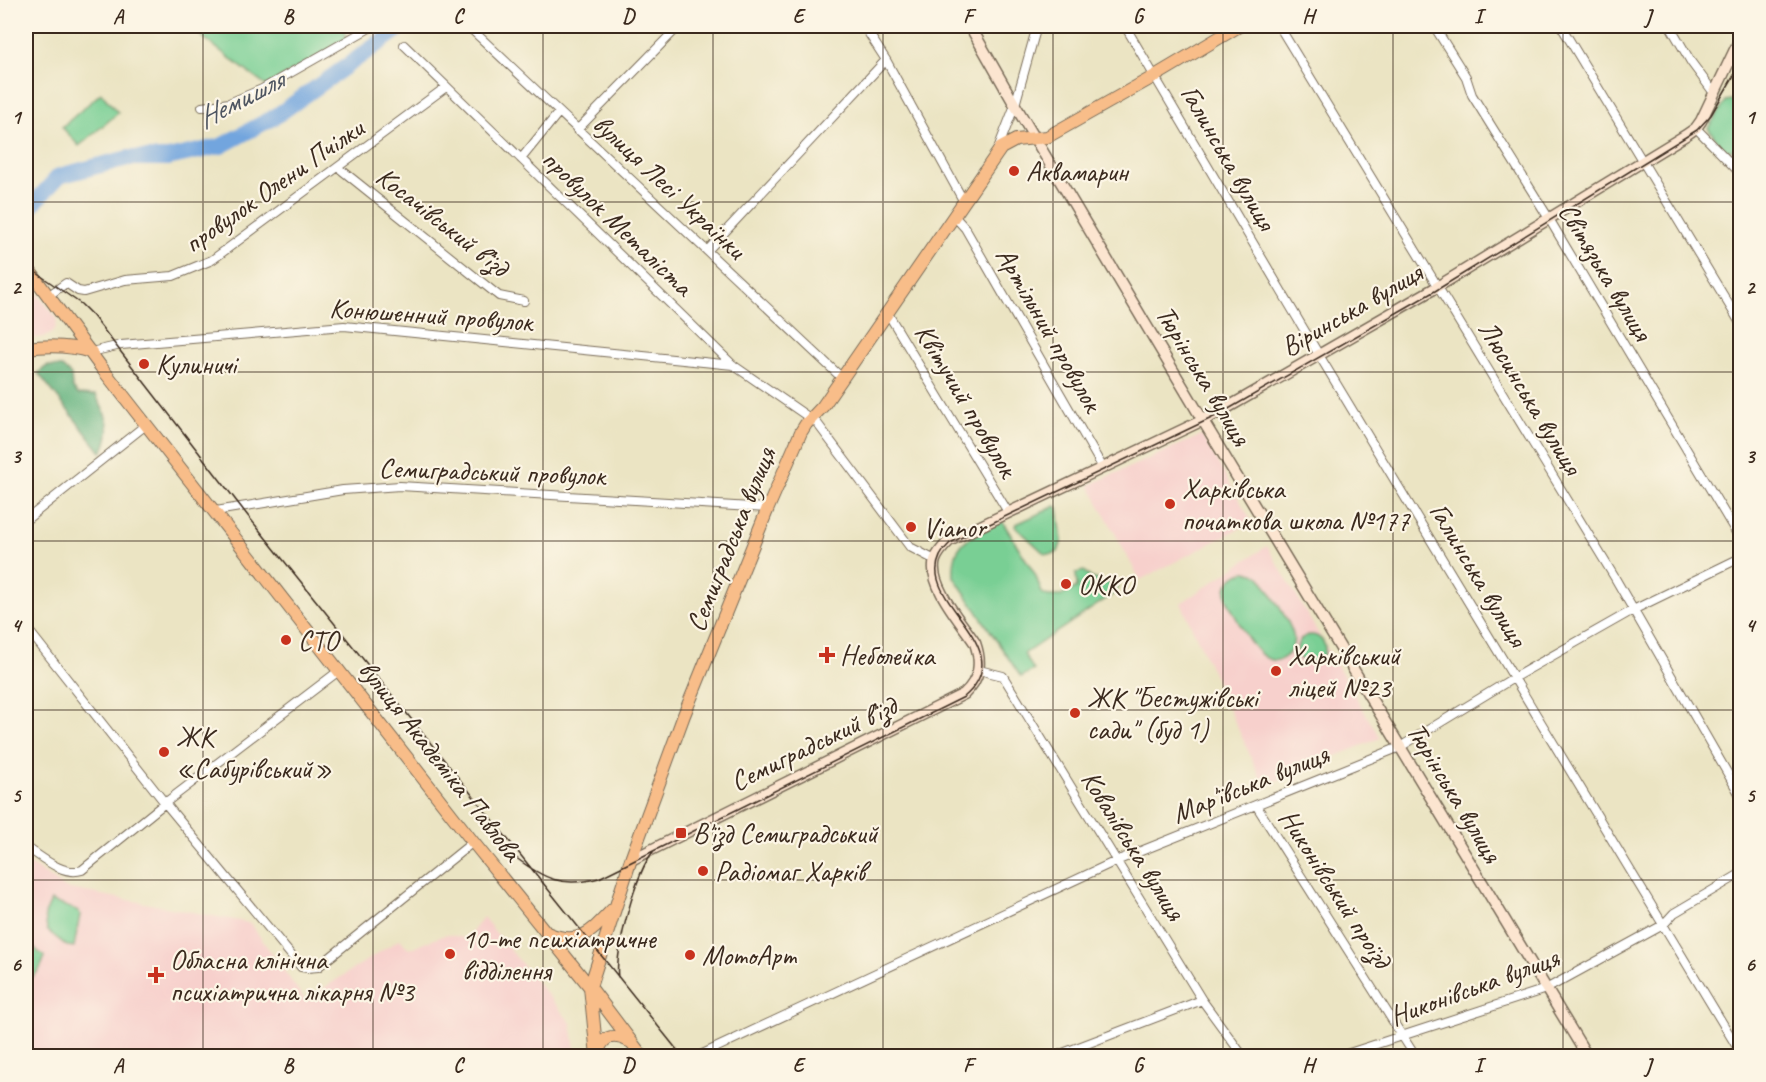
<svg xmlns="http://www.w3.org/2000/svg" width="1766" height="1082" viewBox="0 0 1766 1082" font-family="Caveat,sans-serif">
<style>
.built{fill:#f7d0cc}
.green{fill:#79cf94;stroke:#5a7c59;stroke-width:1.5}
.forest{fill:#62b27e;stroke:#4e6e4e;stroke-width:1.5}
.lines{fill:none;stroke-linecap:round;stroke-linejoin:round}
.river{stroke:#72a5de;stroke-width:16}
.minor-casing{stroke:#796b58;stroke-width:10}
.secondary-casing{stroke:#796b58;stroke-width:13}
.primary-casing{stroke:#796b58;stroke-width:14}
.minor{stroke:#fff;stroke-width:8}
.secondary{stroke:#fce5d0;stroke-width:10}
.primary{stroke:#f8bd89;stroke-width:12}
.tram{stroke:#3b2a1e;stroke-width:1.5}
.grid{fill:none;stroke:#3b2a1e;stroke-width:1.5;stroke-opacity:0.55}
.poi-dot{fill:#c8321e;stroke:#fcf5e5;stroke-width:2}
.labels{text-anchor:middle;stroke-width:4.5;stroke-linejoin:round;paint-order:stroke}
.street-label{font-size:28px;fill:#3b2a1e;stroke:#fcf5e5}
.poi-label{font-size:28px;fill:#3b2a1e;stroke:#fcf5e5;text-anchor:start}
.water-label{font-size:30px;font-style:italic;fill:#4e5561;stroke:#fcf5e5}
.neatline{fill:none;stroke:#3b2a1e;stroke-width:2}
.grid-label{font-size:20px;text-anchor:middle;font-weight:bold;fill:#3b2a1e}
</style>
<rect width="100%" height="100%" fill="#fcf5e5"/>
<filter id="ink" filterUnits="userSpaceOnUse"><feTurbulence type="fractalNoise" baseFrequency=".0167" numOctaves="2"/><feDisplacementMap in="SourceGraphic" scale="12" xChannelSelector="R" yChannelSelector="G"/><feConvolveMatrix kernelMatrix="1 2 1 2 8 2 1 2 1" color-interpolation-filters="sRGB"/></filter>
<filter id="wash" filterUnits="userSpaceOnUse"><feTurbulence type="fractalNoise" baseFrequency=".008" numOctaves="4" result="noise"/><feDisplacementMap in="SourceGraphic" scale="24" xChannelSelector="R" yChannelSelector="G"/><feGaussianBlur stdDeviation="1.35" result="paint"/><feColorMatrix in="noise" values="0 0 0 0 0 0 0 0 0 0 0 0 0 0 0 0 0 1.4 0 .05"/><feComposite in="paint" operator="in"/></filter>
<g filter="url(#wash)">
<rect width="100%" height="100%" fill="#ebe4c3"/>
<path class="built" d="M26 280 57 318 56 327 51 334 44 337 26 339Z
M1202 435 1252 522 1140 580 1089 485Z
M1267 546 1380 738 1264 786 1181 603Z
M26 861 65 888 250 923 305 1000 400 939 409 949 447 934 467 939 483 917 571 1023 576 1056H26Z"/>
<path class="green" d="M202 26H343L347 40 266 86 196 32Z
M101 93 118 113 79 146 62 127Z
M1731 100 1740 106V147L1728 151 1720 145 1708 128 1726 101Z
M1056 506 1058 508 1062 541 1058 552 1052 554H1045L1015 526 1016 524Z
M1002 521 1035 574 1042 593 1048 596H1061L1077 587 1076 573 1084 571 1091 578 1118 586 1116 592 1024 654 1034 670 1021 677 954 577C951 539 973 536 1002 521Z
M1245 572 1254 573 1261 578C1270 593 1290 620 1293 635 1295 642 1292 651 1286 656 1260 677 1237 617 1227 600 1223 585 1231 575 1245 572Z
M1297 649a14 14 0 1 1 28 0a14 14 0 1 1-28 0Z
M51 901 79 911 80 915 74 947 67 946 47 930 45 914Z
M26 942 44 956C43 966 39 973 30 978L26 977Z
M612 1046 618 1048 625 1056H605L608 1047Z"/>
<path class="forest" d="M47 366 62 367 71 375 72 387 78 394 96 395C107 418 114 426 103 451L101 452 38 373Z"/>
<g class="lines">
<path class="river" d="M26 212 59 176 128 158H168L221 146 276 116 403 26"/>
</g>
</g>
<g filter="url(#ink)">
<g class="lines">
<g class="minor-casing">
<path id="minor" d="M468 26 842 378
M864 26 886 60 964 202
M1125 26 1319 355 1740 1052
M1279 26 1615 578 1740 795
M1434 26 1466 77 1472 95 1548 217 1740 539
M1561 26 1740 323
M1670 26 1691 62 1714 93
M404 45 733 365 817 423 910 547 935 560
M202 107 229 103 262 89 373 26
M1696 128 1740 173
M577 130 679 26
M997 151 1015 105 1037 26
M521 159 559 112
M339 168 499 296 524 301
M954 216 965 228 1103 468
M707 251 886 60
M48 296 66 283 78 291 84 292 125 280 173 276 212 260 446 87
M887 312 1008 512
M91 352 121 345 344 326 733 365
M216 511 343 490 400 486 768 508
M26 520 147 424
M26 627 165 803 301 967 307 968 318 967 473 842
M979 670 1003 676 1202 1000 1243 1056
M1256 805 1415 1056
M26 847C42 857 62 876 82 870L165 803 340 670
M698 1056 1116 861 1400 747 1515 677 1633 610 1740 558
M1055 1056 1202 1000
M1340 1056 1546 989 1663 925 1674 913 1740 874"/>
</g>
<g class="secondary-casing">
<path id="secondary" d="M970 26 1015 105 1202 419 1587 1056
M631 860 964 694C980 679 982 663 975 643 962 623 927 584 935 560 938 552 944 546 949 541L1218 413 1437 287 1686 135 1696 128 1701 121 1740 39"/>
</g>
<g class="primary-casing">
<path id="primary" d="M26 266 101 367 473 842 590 987 642 1056
M26 348C48 345 69 345 91 352
M547 933C580 947 591 932 613 909
M597 1055C602 1036 612 1033 629 1041
M597 1056 590 987 630 862 684 715 768 508 801 432 806 424 823 406 1001 148 1016 140 1047 137 1155 76 1239 26"/>
</g>
<use href="#minor" class="minor"/>
<use href="#secondary" class="secondary"/>
<use href="#primary" class="primary"/>
<path class="tram" d="M26 263 34 271 81 304 93 316 248 516 682 1056
M515 857C544 879 562 888 599 878L964 697C1028 642 896 594 950 543L1218 415 1435 291 1697 130 1711 115 1740 65
M618 977C614 953 637 869 653 852"/>
</g>
</g>
<path class="grid" d="M203 26V1056M373 26V1056M543 26V1056M713 26V1056M883 26V1056M1053 26V1056M1223 26V1056M1393 26V1056M1563 26V1056M26 202H1740M26 372H1740M26 541H1740M26 710H1740M26 880H1740"/>
<g class="poi-dot">
<circle cx="1014" cy="171" r="6"/>
<circle cx="144" cy="364" r="6"/>
<circle cx="1170" cy="504" r="6"/>
<circle cx="911" cy="527" r="6"/>
<circle cx="1066" cy="584" r="6"/>
<circle cx="286" cy="640" r="6"/>
<path d="M824 646h6v6h6v6h-6v6h-6v-6h-6v-6h6z"/>
<circle cx="1276" cy="671" r="6"/>
<circle cx="1075" cy="713" r="6"/>
<circle cx="164" cy="752" r="6"/>
<rect x="675" y="827" width="12" height="12" rx="3"/>
<circle cx="703" cy="871" r="6"/>
<circle cx="450" cy="954" r="6"/>
<circle cx="690" cy="955" r="6"/>
<path d="M153 966h6v6h6v6h-6v6h-6v-6h-6v-6h6z"/>
</g>
<g class="labels">
<g class="street-label">
<text transform="translate(1229 157) rotate(60)" y="10">Галинська вулиця</text>
<text transform="translate(273 185) rotate(-35)" y="10">провулок Олени Пчілки</text>
<text transform="translate(670 186) rotate(43)" y="10">вулиця Лесі Українки</text>
<text transform="translate(443 221) rotate(38)" y="10">Косачівський в’їзд</text>
<text transform="translate(618 222) rotate(44)" y="10">провулок Металіста</text>
<text transform="translate(1606 271) rotate(59)" y="10">Світязька вулиця</text>
<text transform="translate(1351 309) rotate(-30)" y="10">Віринська вулиця</text>
<text transform="translate(431 314) rotate(4)" y="10">Конюшенний провулок</text>
<text transform="translate(1050 329) rotate(60)" y="10">Артільний провулок</text>
<text transform="translate(1204 375) rotate(59)" y="10">Тюрінська вулиця</text>
<text transform="translate(1531 397) rotate(59)" y="10">Люсинська вулиця</text>
<text transform="translate(967 400) rotate(59)" y="10">Квітучий провулок</text>
<text transform="translate(492 471) rotate(2)" y="10">Семиградський провулок</text>
<text transform="translate(730 539) rotate(-68)" y="10">Семиградська вулиця</text>
<text transform="translate(1479 574) rotate(59)" y="10">Галинська вулиця</text>
<text transform="translate(813 743) rotate(-26)" y="10">Семиградський в’їзд</text>
<text transform="translate(441 760) rotate(52)" y="10">вулиця Академіка Павлова</text>
<text transform="translate(1250 783) rotate(-22)" y="10">Мар'ївська вулиця</text>
<text transform="translate(1455 792) rotate(59)" y="10">Тюрінська вулиця</text>
<text transform="translate(1134 845) rotate(58)" y="10">Ковалівська вулиця</text>
<text transform="translate(1336 888) rotate(57)" y="10">Никонівський проїзд</text>
<text transform="translate(1474 986) rotate(-20)" y="10">Никонівська вулиця</text>
</g>
<g class="poi-label">
<text x="1026" y="181">Аквамарин</text>
<text x="156" y="374">Кулиничі</text>
<text x="1182" y="498">Харківська<tspan x="1182" dy="32">початкова школа №177</tspan></text>
<text x="923" y="537">Vianor</text>
<text x="1078" y="594">ОККО</text>
<text x="298" y="650">СТО</text>
<text x="840" y="665">Неболейка</text>
<text x="1288" y="665">Харківський<tspan x="1288" dy="32">ліцей №23</tspan></text>
<text x="1087" y="707">ЖК "Бестужівські<tspan x="1087" dy="32">сади" (буд 1)</tspan></text>
<text x="176" y="746">ЖК<tspan x="176" dy="32">«Сабурівський»</tspan></text>
<text x="693" y="843">В'їзд Семиградський</text>
<text x="715" y="881">Радіомаг Харків</text>
<text x="462" y="948">10-те психіатричне<tspan x="462" dy="32">відділення</tspan></text>
<text x="702" y="965">МотоАрт</text>
<text x="170" y="969">Обласна клінічна<tspan x="170" dy="32">психіатрична лікарня №3</tspan></text>
</g>
<g class="water-label">
<text transform="translate(240 99) rotate(-27)" y="10">Немишля</text>
</g>
</g>
<rect width="1766" height="1082" fill="none" stroke="#fcf5e5" stroke-width="66"/>
<rect x="33" y="33" width="1700" height="1016" class="neatline"/>
<g class="grid-label">
<text x="118" y="23">A</text>
<text x="288" y="23">B</text>
<text x="458" y="23">C</text>
<text x="628" y="23">D</text>
<text x="798" y="23">E</text>
<text x="968" y="23">F</text>
<text x="1138" y="23">G</text>
<text x="1308" y="23">H</text>
<text x="1478" y="23">I</text>
<text x="1648" y="23">J</text>
<text x="16" y="124">1</text>
<text x="1750" y="124">1</text>
<text x="16" y="294">2</text>
<text x="1750" y="294">2</text>
<text x="16" y="463">3</text>
<text x="1750" y="463">3</text>
<text x="16" y="632">4</text>
<text x="1750" y="632">4</text>
<text x="16" y="802">5</text>
<text x="1750" y="802">5</text>
<text x="16" y="971">6</text>
<text x="1750" y="971">6</text>
<text x="118" y="1072">A</text>
<text x="288" y="1072">B</text>
<text x="458" y="1072">C</text>
<text x="628" y="1072">D</text>
<text x="798" y="1072">E</text>
<text x="968" y="1072">F</text>
<text x="1138" y="1072">G</text>
<text x="1308" y="1072">H</text>
<text x="1478" y="1072">I</text>
<text x="1648" y="1072">J</text>
</g>
</svg>
